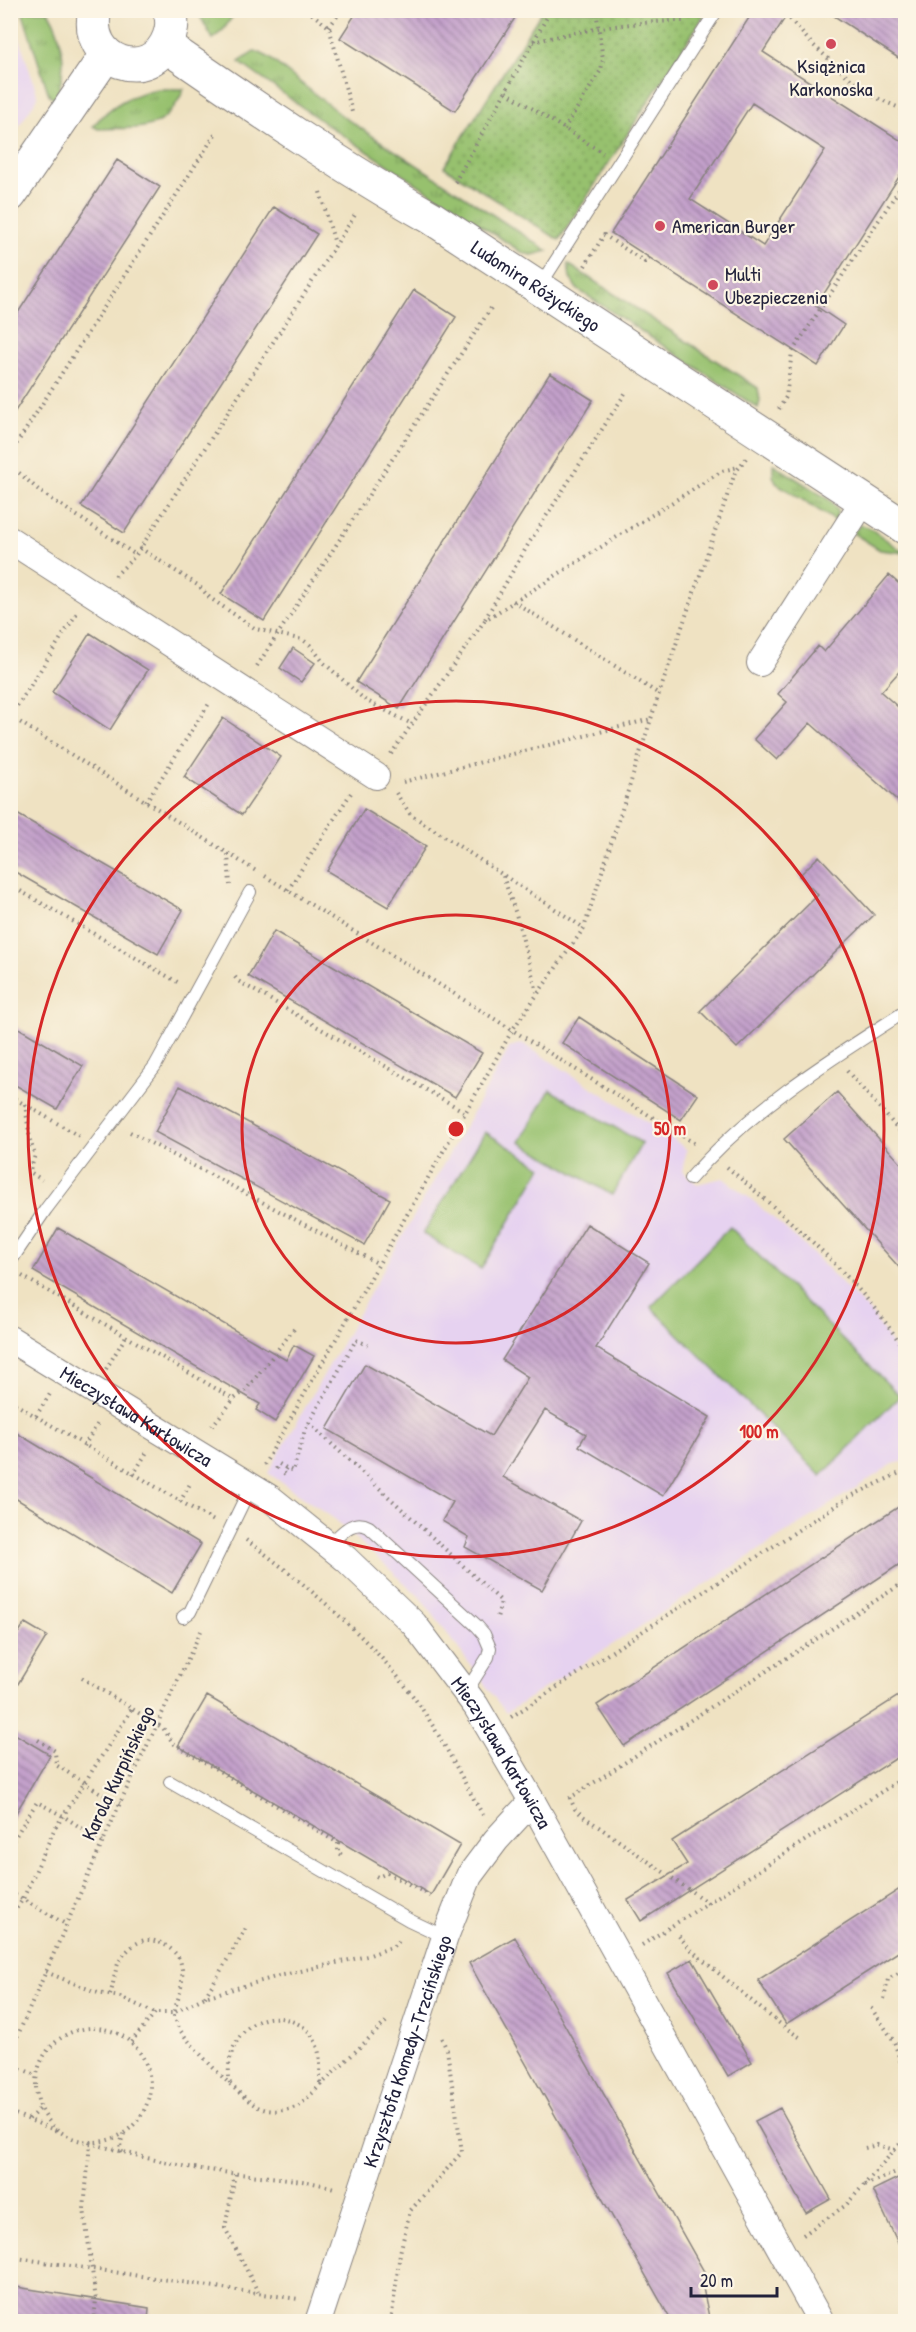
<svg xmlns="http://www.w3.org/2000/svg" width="916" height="2332" viewBox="0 0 916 2332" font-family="'Patrick Hand',sans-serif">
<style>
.built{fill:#e6d2f0}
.grass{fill:url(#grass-tufts);stroke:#5c7254;stroke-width:1.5}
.park{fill:url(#park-dots);stroke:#5c7254;stroke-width:1.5}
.pitch{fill:#97c16e;stroke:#5c7254;stroke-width:1.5}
.building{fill:url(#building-back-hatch);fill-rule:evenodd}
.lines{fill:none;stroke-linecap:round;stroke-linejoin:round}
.lane-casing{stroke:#88827e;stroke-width:14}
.street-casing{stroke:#88827e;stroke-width:28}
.secondary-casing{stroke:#88827e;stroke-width:35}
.path{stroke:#88827e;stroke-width:4;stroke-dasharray:1.5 4.5;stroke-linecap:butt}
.lane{stroke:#fff;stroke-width:12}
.street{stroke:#fff;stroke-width:26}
.secondary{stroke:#fff;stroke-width:33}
.ring{fill:none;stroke:#d62828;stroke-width:3}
.poi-dot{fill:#d1495b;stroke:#fcf5e5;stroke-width:2}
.labels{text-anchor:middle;stroke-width:4.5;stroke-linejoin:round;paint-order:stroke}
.poi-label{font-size:20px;fill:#22223b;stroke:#fcf5e5;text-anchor:start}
.street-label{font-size:20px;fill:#22223b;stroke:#fcf5e5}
.centre{fill:#d62828;stroke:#fcf5e5;stroke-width:3}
.ring-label{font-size:18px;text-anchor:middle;font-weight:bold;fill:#d62828;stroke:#fcf5e5;stroke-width:4.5;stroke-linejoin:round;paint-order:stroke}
</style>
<defs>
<pattern id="grass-tufts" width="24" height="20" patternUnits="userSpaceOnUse" patternTransform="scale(1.5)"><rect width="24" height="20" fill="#97c16e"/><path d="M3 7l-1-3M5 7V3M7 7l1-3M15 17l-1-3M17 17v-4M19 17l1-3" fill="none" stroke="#7b9c5c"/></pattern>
<pattern id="park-dots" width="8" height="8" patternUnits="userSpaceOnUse" patternTransform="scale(1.5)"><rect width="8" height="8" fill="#97c16e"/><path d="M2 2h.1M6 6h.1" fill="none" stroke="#7b9c5c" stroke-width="1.8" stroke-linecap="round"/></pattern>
<pattern id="building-back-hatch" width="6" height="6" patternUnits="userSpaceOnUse" patternTransform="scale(1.5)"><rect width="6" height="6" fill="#c3a0ca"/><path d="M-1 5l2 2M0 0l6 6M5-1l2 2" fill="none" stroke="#9e82a5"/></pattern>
</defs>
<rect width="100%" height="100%" fill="#fcf5e5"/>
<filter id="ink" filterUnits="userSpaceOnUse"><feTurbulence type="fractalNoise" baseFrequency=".0167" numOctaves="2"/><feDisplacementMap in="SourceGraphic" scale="12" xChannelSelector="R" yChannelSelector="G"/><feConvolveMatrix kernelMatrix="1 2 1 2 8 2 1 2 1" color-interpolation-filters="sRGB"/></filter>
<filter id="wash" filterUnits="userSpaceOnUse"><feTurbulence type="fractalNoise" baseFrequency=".008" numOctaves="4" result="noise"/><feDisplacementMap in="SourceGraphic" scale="24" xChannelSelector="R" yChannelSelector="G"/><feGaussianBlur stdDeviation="1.35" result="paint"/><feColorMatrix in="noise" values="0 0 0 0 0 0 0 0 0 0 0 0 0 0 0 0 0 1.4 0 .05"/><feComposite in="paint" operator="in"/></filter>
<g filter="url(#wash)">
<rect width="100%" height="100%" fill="#efe2c2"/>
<path class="built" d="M11 11 38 97 11 138 10 11Z
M522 1043 672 1138 687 1150 682 1171 697 1184 723 1178 751 1199 803 1244 873 1315 905 1366V1461L893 1464 506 1713 421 1598 336 1520 268 1473 510 1047Z"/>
<path class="grass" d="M22 11H48C64 37 68 71 55 100L49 95Z
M197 11V10L236 11 224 29 213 39Z
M254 52 260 53 268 57 345 118 548 251 532 255 523 253 327 125 239 62Z
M158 89H184C164 135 141 127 98 129L93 126C111 105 131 94 158 89Z
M568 264 758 388 760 401 758 408 577 289 570 278Z
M773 464 831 501 837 510V522L776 483 773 476Z
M860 525 868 527 905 553 880 550 853 533Z"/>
<path class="park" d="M542 11H707L559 240 444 167Z"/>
<path class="pitch" d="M550 1090 642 1143 612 1195 520 1142Z
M485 1132 542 1167 481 1269 423 1234Z
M730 1227 900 1396 821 1476 651 1307Z"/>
<g id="blocks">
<path class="building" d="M358 10H520L455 111 340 38Z
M754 10H790L763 52 906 144V166L816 306 844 325 818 366 611 233ZM752 103 825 150 763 246 690 199Z
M825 10H906V63Z
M117 160 160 187 10 419V325Z
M274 207 317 234 124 533 81 506Z
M414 290 456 317 264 621 221 594Z
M550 373 593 400 399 709 356 682Z
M889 575 906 590V664L881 692 906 714V808L810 723 777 760 754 739 787 702 778 694 818 646 824 652Z
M90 633 148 670 110 730 52 692Z
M293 648 315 663 301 682 280 668Z
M223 718 281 757 242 815 184 777Z
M364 809 426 846 388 907 327 871Z
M10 810 183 910 158 954 10 869Z
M819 856 874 915 737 1048 700 1011 818 895 799 876Z
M274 931 482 1053 455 1097 248 976Z
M579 1017 698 1095 681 1120 562 1043Z
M10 1023 83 1066 57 1109 10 1082Z
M180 1086 390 1199 364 1245 155 1132Z
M837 1092 906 1169V1275L784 1139Z
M587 1224 649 1263 596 1348 710 1417 663 1496 579 1446 586 1434 545 1410 503 1477 581 1521 542 1590 465 1547 469 1537 442 1521 453 1502 327 1429 365 1364 491 1436 528 1377 502 1360Z
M58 1228 286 1360 294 1345 314 1356 275 1422 256 1410 260 1404 33 1271Z
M10 1429 201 1544 172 1593 10 1495Z
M906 1502V1560L624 1746 597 1705Z
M25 1623 47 1636 10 1697V1627L19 1632Z
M906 1691V1752L641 1921 628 1900 687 1864 672 1841Z
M207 1696 460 1845 431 1895 178 1746Z
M10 1731 50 1755 10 1823Z
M906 1885V1947L786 2024 758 1980Z
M515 1937 711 2284 703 2288 710 2322H672L469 1963Z
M692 1959 752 2062 728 2076 668 1973Z
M780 2108 831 2199 806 2213 755 2121Z
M906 2174V2260L873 2190Z
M10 2286 149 2308 148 2322H10Z"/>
</g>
</g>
<g filter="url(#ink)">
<use href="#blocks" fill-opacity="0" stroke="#88827e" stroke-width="1.5"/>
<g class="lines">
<g class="lane-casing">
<path id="lane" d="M539 287 717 10
M690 1179C750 1109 829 1060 906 1011
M10 1262 46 1209 155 1066 250 892
M329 1545C341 1534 352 1518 369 1527L477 1626 484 1634 490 1648 488 1657 466 1692
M183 1617 190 1612 251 1486
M170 1782 409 1920 445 1937"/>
</g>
<g class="street-casing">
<g id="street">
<path d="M10 540 376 776"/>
<path d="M760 663 864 500"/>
<path id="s1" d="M10 1339 270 1498 346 1559 414 1624 476 1706 532 1801 821 2322"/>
<path id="s2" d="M318 2322 445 1937 469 1876 496 1840 532 1801"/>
</g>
</g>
<g class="secondary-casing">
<g id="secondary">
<path d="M95 10C82 63 151 86 169 37 172 29 173 19 169 10"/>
<path id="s3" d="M166 46C253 106 340 166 432 218L906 528"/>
<path d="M10 195 106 55"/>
</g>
</g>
<path class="path" d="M307 10 329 27 352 112
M782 10 811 43 866 93 906 111
M329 27 342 10
M533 42C582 30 634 21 685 21
M506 92 603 153
M564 129 601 70 603 59 596 10
M455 182 551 10
M320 192 335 244
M585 266 604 235 645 262 649 257
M779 409 786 397 792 352 906 179
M10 454 216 133
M10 465 41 492 136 555
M140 548 199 586 210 598 256 629 303 640 310 645 324 663 365 700 412 724
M115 576 136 555 355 215
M513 601 659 694
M485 619 529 543 626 392
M257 666 493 305
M10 716 256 871
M11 716 77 613
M391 754 485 620 722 471 738 467
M403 782 651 719
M396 793 410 814 584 928
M146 802 210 702
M228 854 230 885
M265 876 697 1145
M503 876 516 914 537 992
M10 885 179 983
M288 890 351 793
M235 977 238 981 465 1112
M847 1071 906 1138
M10 1096 79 1136
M25 1104 30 1140 35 1155 30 1172 42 1180
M130 1132 379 1264
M727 1167C794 1224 858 1277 906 1352
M22 1276 234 1399
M106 1369 126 1336
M10 1401 214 1521
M36 1416 50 1394
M309 1423 501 1601 497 1618
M212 1426 234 1399 245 1391 294 1329
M84 1446 98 1423
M264 1465 513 1029 584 928 659 694 735 473 746 458
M276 1469 279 1464 286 1468
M285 1474 283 1472 286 1468 293 1471 305 1430 356 1340 368 1345
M133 1475 147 1452
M180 1502 191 1482
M246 1540C307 1584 383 1649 424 1712 446 1745 463 1781 483 1815
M82 1678 163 1728 173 1743 338 1843V1852L342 1855
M511 1717 849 1497 906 1470
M38 1740 55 1751 56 1765 110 1799 120 1803
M10 1845 37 1802 63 1816 103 1842
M376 1876 378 1877 387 1873 433 1897
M10 1892 67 1925
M708 1903 583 1816 575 1809 570 1798 906 1581
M10 1918 23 1899 54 1830 132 1709
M679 1936C692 1953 710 1966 727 1980 751 2000 775 2022 801 2038
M642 1945 906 1776
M46 1972 98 1993 120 1997 155 2013H173L205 1997 279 1976 367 1956 392 1947 402 1939
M110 1995C114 1984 114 1970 120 1960 125 1952 135 1942 145 1940 159 1939 178 1950 181 1964 185 1980 179 1998 173 2013 176 2020 178 2028 183 2034 195 2050 242 2099 258 2107 271 2113 285 2111 299 2106L388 2020
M205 1997 246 1928
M884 1999 888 1979 906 1968
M871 2008 894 2041 906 2079
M36 2085a57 57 0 1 1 114 0a57 57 0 1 1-114 0Z
M131 2042 155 2013
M10 2053 120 1803 201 1631
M10 2064 36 2075
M230 2083C222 2045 254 2004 294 2022 301 2025 308 2029 312 2036 322 2050 320 2069 320 2085
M10 2112 57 2131
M29 2119 41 2107
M865 2148 877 2145 906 2153
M122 2152 120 2144 124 2134
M235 2174 225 2228 258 2292
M865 2185 906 2168
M803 2235 846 2205 906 2137
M10 2257 298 2299
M94 2322 96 2300 84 2209 90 2143C131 2154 173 2166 216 2171 255 2177 296 2177 334 2188
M391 2322 400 2253 410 2211 462 2152 447 2050 441 2037"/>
<use href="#lane" class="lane"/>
<use href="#street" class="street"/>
<use href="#secondary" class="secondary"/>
</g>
</g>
<g class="ring">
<circle cx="456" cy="1129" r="214"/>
<circle cx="456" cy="1129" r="428"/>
</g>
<g class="poi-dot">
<circle cx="831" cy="44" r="6"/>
<circle cx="660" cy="226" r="6"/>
<circle cx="713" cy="285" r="6"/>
</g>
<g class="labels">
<g class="poi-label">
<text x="831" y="73" text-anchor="middle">Książnica<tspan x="831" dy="23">Karkonoska</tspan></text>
<text x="672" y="233">American Burger</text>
<text x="725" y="281">Multi<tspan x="725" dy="23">Ubezpieczenia</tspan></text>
</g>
<g class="street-label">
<text dy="7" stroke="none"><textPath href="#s3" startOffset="441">Ludomira Różyckiego</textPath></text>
<text dy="7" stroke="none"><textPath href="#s1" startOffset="148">Mieczysława Karłowicza</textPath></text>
<text dy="7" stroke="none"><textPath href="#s1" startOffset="652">Mieczysława Karłowicza</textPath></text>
<text transform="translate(118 1773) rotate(-65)" y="7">Karola Kurpińskiego</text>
<text dy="7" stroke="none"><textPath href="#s2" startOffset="285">Krzysztofa Komedy-Trzcińskiego</textPath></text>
</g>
</g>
<circle cx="456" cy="1129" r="9" class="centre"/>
<g class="ring-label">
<text x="670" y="1135">50 m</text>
<text x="759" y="1438">100 m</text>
</g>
<rect width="916" height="2332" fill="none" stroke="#fcf5e5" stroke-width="36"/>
<path d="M691 2287v9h86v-9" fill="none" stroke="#22223b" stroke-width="3"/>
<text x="700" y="2287" font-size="18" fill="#22223b" stroke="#fcf5e5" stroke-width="4.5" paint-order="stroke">20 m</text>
</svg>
